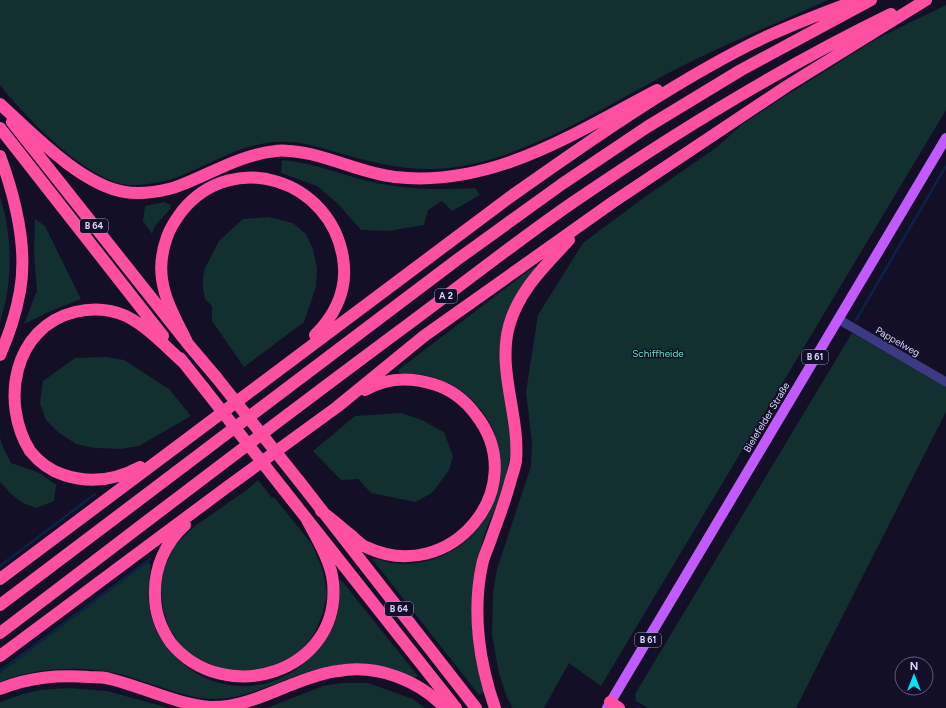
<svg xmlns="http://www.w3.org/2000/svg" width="946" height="708" viewBox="0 0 946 708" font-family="Figtree,sans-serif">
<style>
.green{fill:#12302f}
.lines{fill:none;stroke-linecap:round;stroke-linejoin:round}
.stream{stroke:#0c2248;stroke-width:2.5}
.street{stroke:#3d3a85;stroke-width:9}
.primary{stroke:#c25bff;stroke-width:10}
.highway{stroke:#ff4fa3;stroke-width:12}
.highway-bridge{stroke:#ff4fa3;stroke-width:12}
.labels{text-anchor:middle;stroke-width:3;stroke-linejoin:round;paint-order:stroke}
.shield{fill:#130f26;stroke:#9e99be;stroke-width:1}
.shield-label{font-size:9px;font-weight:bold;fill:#d9d4ff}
.street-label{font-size:10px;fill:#d9d4ff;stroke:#130f26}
.park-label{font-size:10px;fill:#5fe0c0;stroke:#130f26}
</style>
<rect width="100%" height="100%" fill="#130f26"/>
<path class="green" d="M0 0H828C782 21 735 40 690 62 613 100 521 166 434 169 401 170 370 162 339 153 319 147 298 140 276 142 241 144 210 164 178 177 165 182 141 186 128 185 86 180 25 117 0 85Z
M946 5V110L601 686 569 663 544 708H513L507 698 499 673 492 635 493 592 497 569 531 466 532 442 526 392 538 315 583 243 642 199 717 147 744 123 790 93 878 38Z
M282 160C312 162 339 174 368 181 405 190 438 190 475 188L480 195 452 211 442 201 428 210 424 225 388 231 361 230 338 204 317 186 281 173Z
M0 197C13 236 13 283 0 322Z
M164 202 171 205 170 209 155 226 152 234 143 221 145 206Z
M269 217 293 223 306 234 313 249 317 268 316 287 304 322 244 367 212 321V306L205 299 203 289V277L205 268 219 241 243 219Z
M35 219 45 226 81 299 51 311 24 324 37 291 34 255Z
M535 266 536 268 505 322 512 443C510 460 506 477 501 493 497 507 490 519 485 533 467 587 468 637 484 692L479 695 372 559C377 558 386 562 392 563 407 565 423 563 437 558 483 540 507 495 497 447 496 442 495 435 493 429 475 392 441 372 400 373L398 370Z
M852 333 946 387V412L796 708H648L636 701 635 694Z
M106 357 124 360 169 389 191 416 139 446 121 449 95 448 76 444 58 432 46 420 40 403 43 381 75 358Z
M401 413 422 420 444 432 453 456 449 470 433 492 416 502 371 493 358 479 341 480 313 451 355 416Z
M0 437 2 445 11 463 40 473 56 485 54 501 36 508 23 503 11 494 0 482Z
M258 480 272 498 274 497 311 543 316 553 323 571 327 594 323 613 315 632 309 641 296 655 261 671 229 672 193 657 179 643 169 628 163 609 161 589 163 571 174 546 195 526 248 489Z
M148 562 151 565C149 583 147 598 151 616 155 633 167 650 180 661 220 697 276 694 313 655 323 645 332 631 336 617 340 606 338 592 338 581L341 580 418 676 415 678C390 671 364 661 338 665 294 670 257 699 213 699 192 699 171 690 151 684 138 680 124 674 110 672 76 666 32 668 0 682V673Z
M342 683H368L413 699 425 708H267L323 686Z
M68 688 107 691 169 708H0V702L23 694 40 690Z"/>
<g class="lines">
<path class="stream" d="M856 320 946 166
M0 566 95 494
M0 671 150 559
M637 708H638"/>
<path class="street" d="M838 319 946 382"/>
<path class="primary" d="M607 708 946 138"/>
<path class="highway" d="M0 104C32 133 81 185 125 192 141 195 167 191 181 185 212 173 243 154 276 151 281 150 286 151 290 151 327 154 359 173 395 177 493 188 574 133 657 90
M12 122 188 344 216 377
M0 128 163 336
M0 156C15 197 28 247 20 291 16 313 9 335 0 355
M188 344C178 323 165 302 162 279 160 265 162 251 167 237 170 228 176 219 182 211 233 148 331 180 343 258 348 288 336 314 315 335
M180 358 203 387
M140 467C116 480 91 484 64 475 51 471 39 462 30 451 0 403 13 327 75 312 92 308 110 309 126 316 148 327 166 347 185 364
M299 481 476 708
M284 490 456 708
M321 511C332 519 342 528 352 536 356 540 361 545 366 547 450 587 533 488 476 415 465 400 450 389 433 384 410 377 386 378 365 390
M185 525C165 543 154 568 155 595 155 612 161 629 171 643 224 708 342 673 333 582 331 561 316 537 306 518
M0 579 510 197C588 142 666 87 751 44 785 27 820 14 855 1
M0 605 458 259 562 184 647 127 741 70 871 0
M0 633C137 529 272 425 410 323 464 283 517 241 572 203 674 133 780 68 891 14
M0 656 223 490 337 407 424 336 613 202 787 86 926 0
M0 689C30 677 57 675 89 677 96 677 104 677 110 679 143 687 176 704 210 707 237 708 264 696 288 686 304 680 320 673 338 671 377 664 418 680 445 708
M610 702 619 708
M495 708C479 663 472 612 482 565 484 555 489 546 492 536 499 517 506 499 511 479 513 473 515 467 516 461 520 416 497 371 509 326 519 290 545 266 569 240"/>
<path class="highway-bridge" d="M216 377 299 481
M203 387 284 490"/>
</g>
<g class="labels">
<g class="shield">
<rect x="80" y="219" width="28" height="14" rx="3"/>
<rect x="435" y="289" width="22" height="14" rx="3"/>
<rect x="802" y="350" width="26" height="14" rx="3"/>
<rect x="385" y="602" width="28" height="14" rx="3"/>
<rect x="635" y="633" width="26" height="14" rx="3"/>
</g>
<g class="shield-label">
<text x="94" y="229">B 64</text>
<text x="446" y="299">A 2</text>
<text x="815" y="360">B 61</text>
<text x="399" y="612">B 64</text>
<text x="648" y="643">B 61</text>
</g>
<g class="street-label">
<text transform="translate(898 341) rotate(30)" y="4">Pappelweg</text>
<text transform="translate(766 417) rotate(-59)" y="4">Bielefelder Straße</text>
</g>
<g class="park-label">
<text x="658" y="357">Schiffheide</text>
</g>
</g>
<g transform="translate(914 676)"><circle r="19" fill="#130f26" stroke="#625e7d"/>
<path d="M0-3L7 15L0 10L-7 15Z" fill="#00e5ff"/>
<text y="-6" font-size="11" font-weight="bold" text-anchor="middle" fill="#d9d4ff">N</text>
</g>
</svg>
